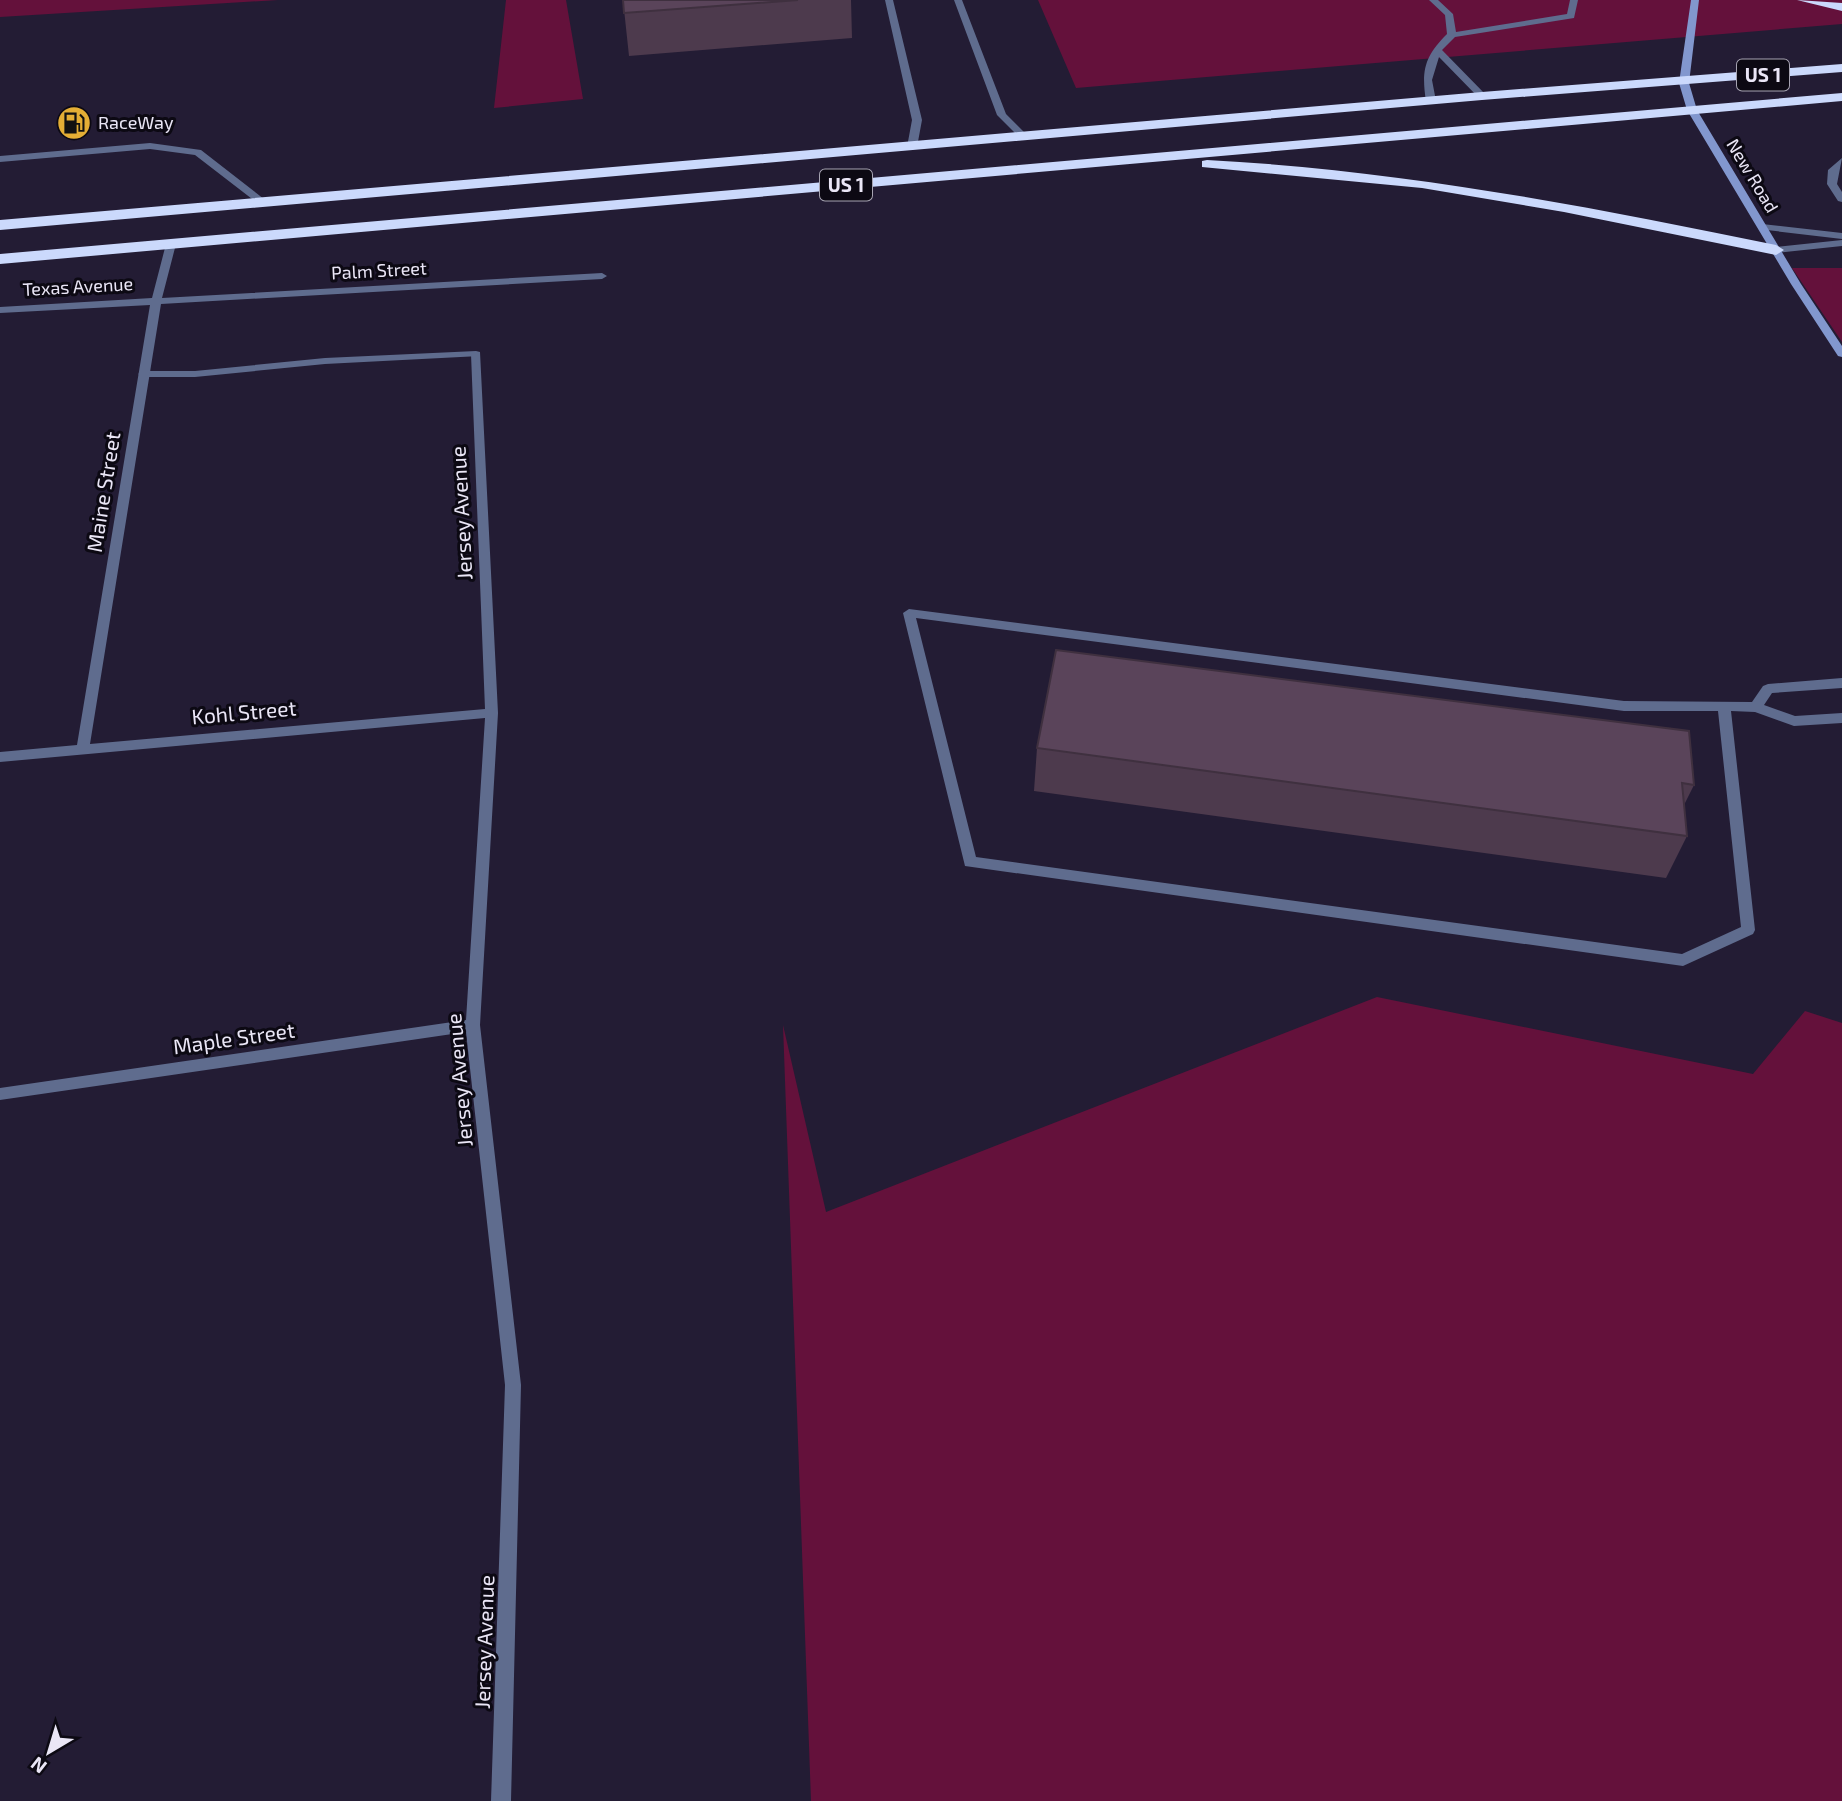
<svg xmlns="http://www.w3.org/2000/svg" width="1842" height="1801" viewBox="0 0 1842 1801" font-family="'Exo 2',sans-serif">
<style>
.green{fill:#64113b}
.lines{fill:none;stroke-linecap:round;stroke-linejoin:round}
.lane{fill:#5f6c8e;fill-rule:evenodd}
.street{fill:#5f6c8e;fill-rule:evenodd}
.secondary{fill:#8297ce;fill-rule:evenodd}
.highway{fill:#cbd9fc;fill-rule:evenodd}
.wall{fill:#4d3a4d}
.building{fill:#5a445a;stroke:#3f303f;stroke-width:2}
.labels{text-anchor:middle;stroke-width:6;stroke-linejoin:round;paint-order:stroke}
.far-poi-label{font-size:18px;fill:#eae6f6;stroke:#0c0913;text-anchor:start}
.far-street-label{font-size:18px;fill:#eae6f6;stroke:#0c0913}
.shield{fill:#0c0913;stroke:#a7a4b2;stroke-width:2}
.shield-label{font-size:19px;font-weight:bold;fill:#eae6f6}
.street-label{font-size:21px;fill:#eae6f6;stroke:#0c0913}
</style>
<rect width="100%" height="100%" fill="#231c34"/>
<path class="green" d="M0 0H278L0 17Z
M506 0H566L583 99 494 108Z
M1038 0H1842V24L1076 88Z
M1792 268H1842V342Z
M1377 997 1753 1074 1805 1011 1842 1023V1801H811L783 1025 826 1212Z"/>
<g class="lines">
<path class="lane" d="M885 0H893L922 120 917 147 912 150 907 147 912 120Z
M954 0H962L1006 114 1028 136V140H1022L997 115Z
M1429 0H1438L1453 14 1456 32 1567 14 1570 0H1578L1574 18 1455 37 1442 50 1487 96 1479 98 1439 57 1432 80 1436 101 1431 104 1426 101C1421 70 1425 56 1447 34L1445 15Z
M150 143 201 150 269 203 260 205 195 155 150 149 0 162V156Z
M1842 158 1837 184 1842 192V202L1838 201 1827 184 1828 170Z
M1762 224 1842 233V239L1758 229V225Z
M1842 240V246L1776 253 1771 250 1776 247Z
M476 351 480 352V356L325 364 195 377H143L138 374 143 371H195L325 358Z
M909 609 1624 701 1752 702 1763 686 1768 684 1842 678V688L1772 693 1764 705 1795 716 1842 713V723L1794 726 1755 712 1731 711 1755 930 1753 934 1683 966 965 866 903 613ZM916 618 1624 711H1718L1741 927 1682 954 976 857Z"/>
<path class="street" d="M171 241 176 244 162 298 602 273 607 276 602 279 161 304 90 744 485 709 471 354 472 352H480L498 713 480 1025 521 1385 511 1801H491L505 1385 466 1032 0 1100V1088L466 1020 485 718 0 762V752L77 745 150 305 0 313V307L152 298 166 244Z"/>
<path class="secondary" d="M1691 0H1699L1689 83 1697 110 1801 284 1842 346V357L1838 356 1791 284 1687 110 1679 83Z"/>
<path class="highway" d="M1797 0 1842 3V11Z
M1842 64V72L1482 100 0 230V220L1482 92Z
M1842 93V101L0 264V254Z
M1207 160C1400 170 1587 206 1776 245L1784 250 1776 255 1564 212 1422 188 1202 167V161Z"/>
</g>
<path class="wall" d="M623 0H851L852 38 629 56Z
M1056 650 1694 785 1684 805 1687 836 1666 878 1034 791 1037 748Z"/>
<path class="building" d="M623 0H798L624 13Z
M1056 650 1689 731 1694 785 1682 783 1687 836 1037 748Z"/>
<defs>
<g id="fuel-disc" transform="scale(1.75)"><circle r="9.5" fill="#e4ae35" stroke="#0c0913"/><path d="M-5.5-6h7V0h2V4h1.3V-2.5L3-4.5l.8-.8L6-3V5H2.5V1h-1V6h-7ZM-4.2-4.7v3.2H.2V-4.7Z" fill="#111"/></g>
</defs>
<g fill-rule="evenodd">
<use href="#fuel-disc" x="74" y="123"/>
</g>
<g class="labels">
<g class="far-poi-label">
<text x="98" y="129">RaceWay</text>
</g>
<g class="far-street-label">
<text transform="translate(1752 176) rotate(59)" y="6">New Road</text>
<text transform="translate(379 271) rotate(-3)" y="6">Palm Street</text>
<text transform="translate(78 287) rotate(-3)" y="6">Texas Avenue</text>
</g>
<g class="shield">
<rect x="1737" y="59.5" width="52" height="31" rx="5"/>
<rect x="820" y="169.5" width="52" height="31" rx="5"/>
</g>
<g class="shield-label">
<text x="1763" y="82">US 1</text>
<text x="846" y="192">US 1</text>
</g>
<g class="street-label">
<text transform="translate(104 492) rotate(-81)" y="7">Maine Street</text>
<text transform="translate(462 513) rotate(-93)" y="7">Jersey Avenue</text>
<text transform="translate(244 713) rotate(-5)" y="7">Kohl Street</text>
<text transform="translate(234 1039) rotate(-8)" y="7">Maple Street</text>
<text transform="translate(460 1080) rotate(-95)" y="7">Jersey Avenue</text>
<text transform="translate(485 1642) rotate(-88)" y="7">Jersey Avenue</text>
</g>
</g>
<g transform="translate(49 1752) rotate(218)" stroke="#0c0913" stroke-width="5" paint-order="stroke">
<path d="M0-5L12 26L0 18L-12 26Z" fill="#eae6f6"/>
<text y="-10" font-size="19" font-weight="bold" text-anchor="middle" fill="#eae6f6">N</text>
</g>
</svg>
